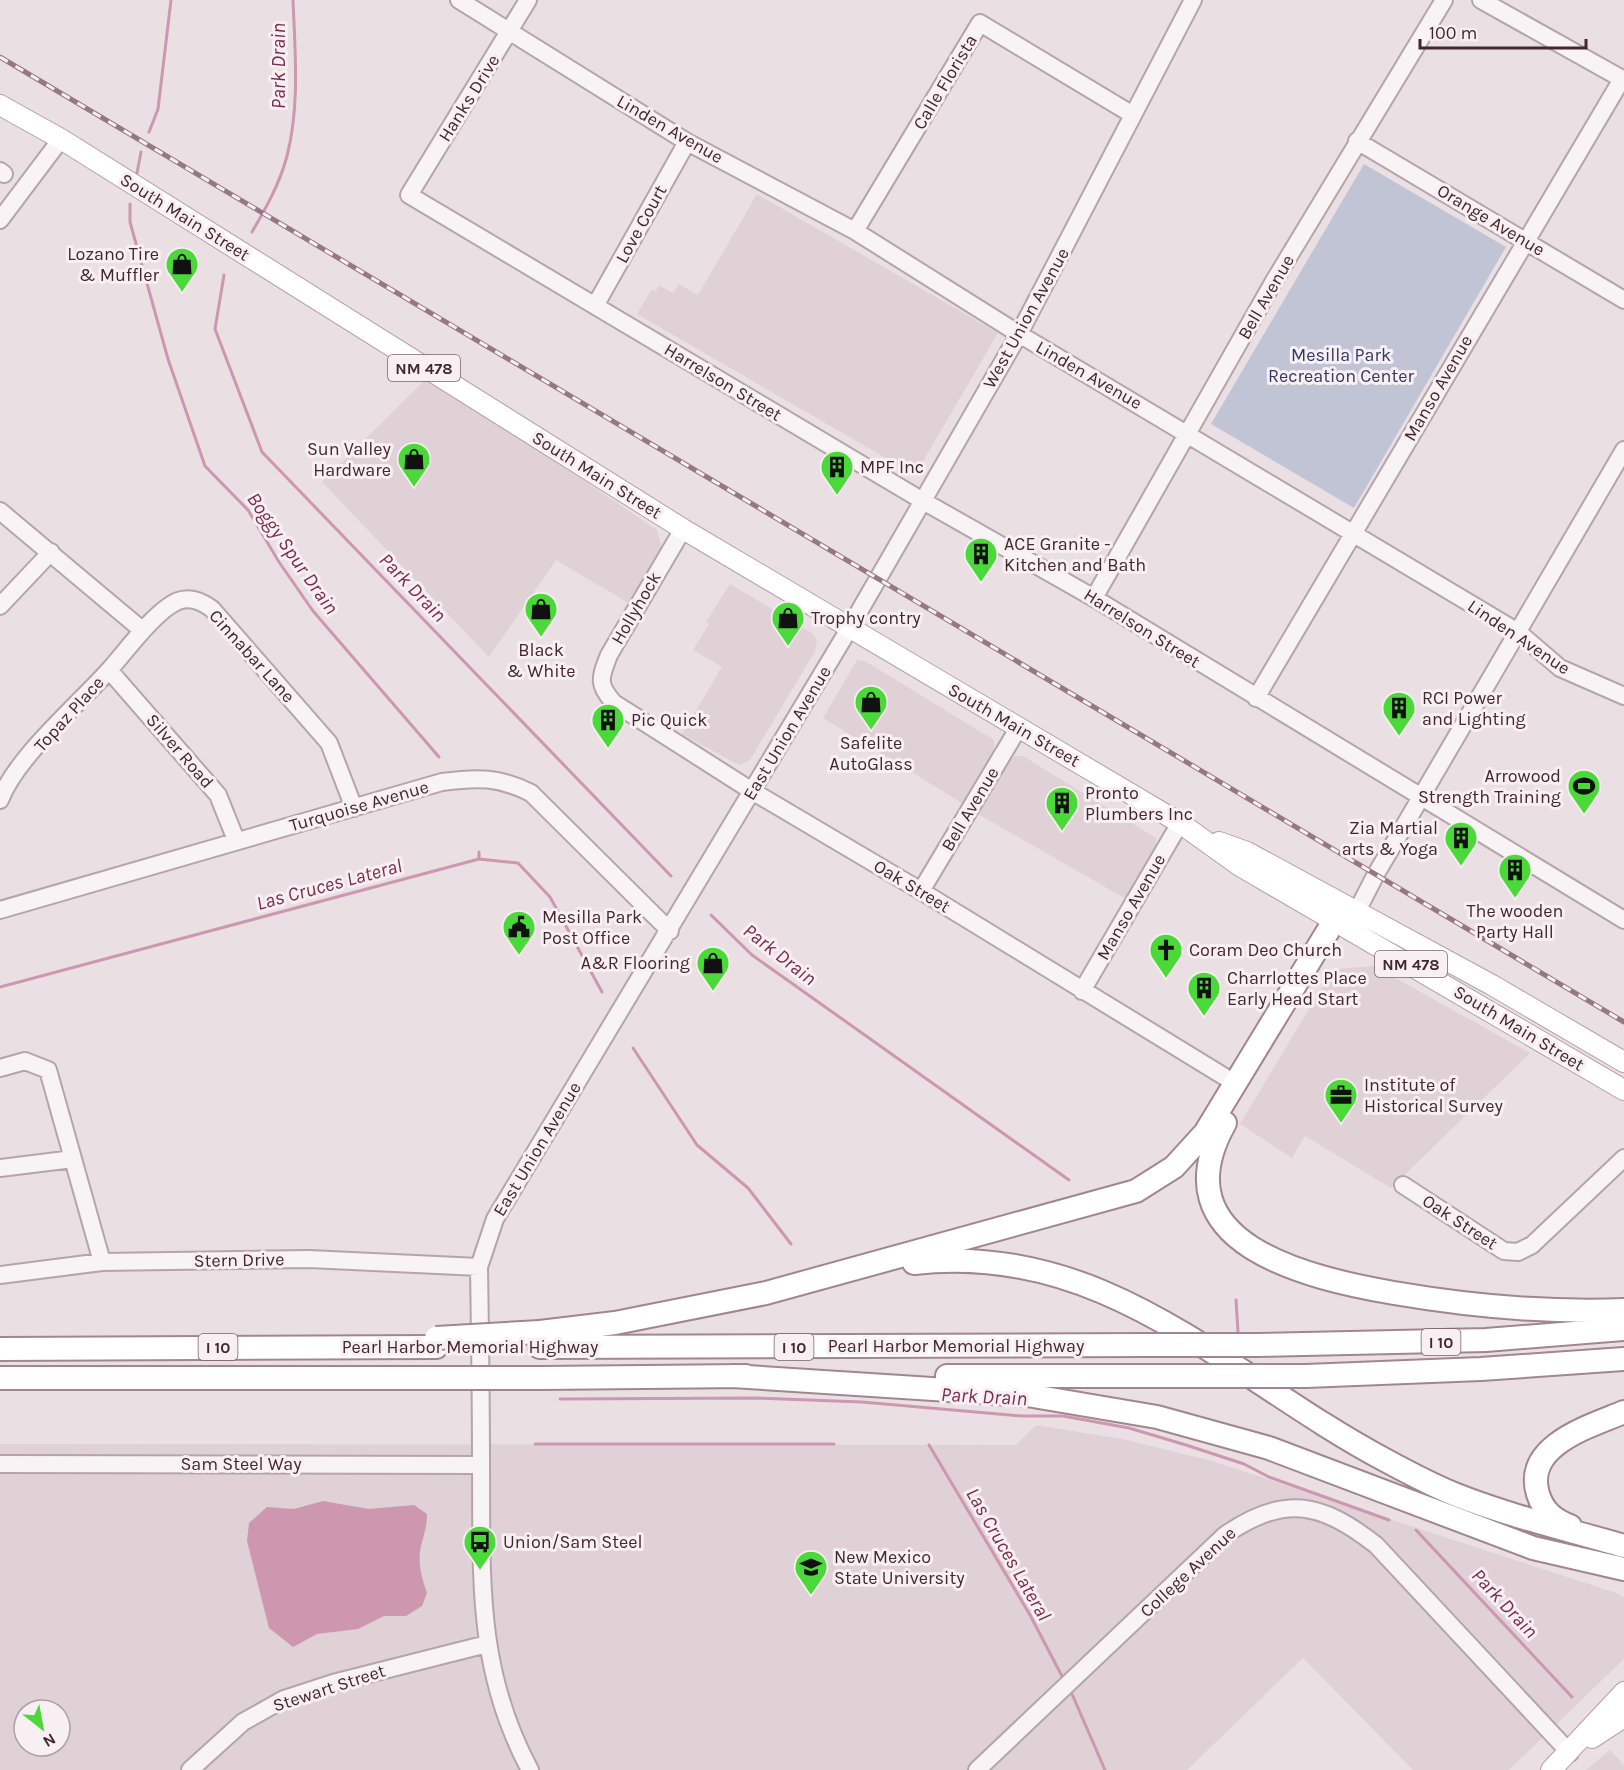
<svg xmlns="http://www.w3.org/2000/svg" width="1624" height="1770" viewBox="0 0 1624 1770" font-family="Karla,sans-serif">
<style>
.built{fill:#dfd1d6;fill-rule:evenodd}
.green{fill:#c0c4d5}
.water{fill:#cd97af}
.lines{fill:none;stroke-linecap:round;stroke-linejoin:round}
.stream{stroke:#cd97af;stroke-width:3}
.minor-casing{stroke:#b5a5aa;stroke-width:20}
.major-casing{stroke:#b79ea7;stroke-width:22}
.highway-casing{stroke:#a2868f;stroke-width:26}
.minor{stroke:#f8f3f4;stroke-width:16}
.major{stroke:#fff;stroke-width:20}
.highway{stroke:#fff;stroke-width:22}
.rail-casing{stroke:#957881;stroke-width:5}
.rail{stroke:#f7eff2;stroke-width:3;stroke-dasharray:9;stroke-linecap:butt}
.highway-bridge-casing{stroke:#a2868f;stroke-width:26;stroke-linecap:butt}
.highway-bridge{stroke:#fff;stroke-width:22}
.labels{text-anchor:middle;stroke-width:6;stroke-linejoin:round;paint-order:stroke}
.shield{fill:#f7eff2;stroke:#79636a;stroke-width:1.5}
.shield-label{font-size:16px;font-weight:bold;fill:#432730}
.street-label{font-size:18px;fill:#432730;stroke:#f7eff2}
.poi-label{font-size:18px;fill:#432730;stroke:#f7eff2;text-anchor:start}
.park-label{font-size:18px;fill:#333960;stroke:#f7eff2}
.water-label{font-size:20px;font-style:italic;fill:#7a2d4c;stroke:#f7eff2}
</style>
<rect width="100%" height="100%" fill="#eae0e3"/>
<path class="built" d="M757 194 998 333 915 475 637 314 652 289 656 291 659 285 673 293 679 284 698 295Z
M425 380 552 459 657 530 662 548 630 604 556 560 489 657 322 482Z
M730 584 812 633 817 640 815 651 750 760 739 765 682 734 722 667 693 650 709 624 706 622Z
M857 660 865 661 994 740V750L962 803 823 718Z
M1015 756H1023L1156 838V848L1126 899 978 814 1008 763Z
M1374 966 1530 1053 1391 1188 1305 1136 1292 1158 1240 1124 1324 984 1336 969Z
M1036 1425 1127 1440 1212 1461 1619 1594 1624 1598V1659L1509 1770H1413L1303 1658 1187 1770H0V1444L1016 1445ZM24 1710H60V1746H24Z
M1610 1750 1624 1765V1770H1586Z"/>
<path class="green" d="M1364 164 1506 247 1354 508 1211 424Z"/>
<path class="water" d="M323 1501 369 1509 414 1505 427 1514C427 1527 424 1534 421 1546 417 1563 422 1578 427 1593L422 1606 406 1616H384L358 1629 317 1634 293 1647 269 1628 247 1541 249 1523 267 1507 294 1509Z"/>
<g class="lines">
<path class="stream" d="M149 132 158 109 171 0
M137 173 141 152
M130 204V222L168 359 205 466 248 510 279 562 313 611 439 757
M252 232C266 208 280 183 287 156 300 105 295 52 293 0
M224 275 215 329 262 452 671 876
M479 852V859
M711 915 752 955 1069 1180
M0 987 479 859 518 863 550 897 602 992
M633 1048 697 1145 748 1188 791 1244
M1236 1300 1238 1332
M560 1399 756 1398 862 1402 1022 1416H1063L1129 1428 1186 1445 1244 1464 1269 1477 1389 1520
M535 1444H834
M929 1445 1030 1615 1063 1678
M1416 1530 1572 1697
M1072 1694 1105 1770"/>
<g class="minor-casing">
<path id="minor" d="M459 0 687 142 855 231 1019 334 1518 632 1560 668 1624 696
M528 0 409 195 923 501 1094 598 1624 920
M1481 0 1624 80
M1357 141 1624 300
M0 171 4 174
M0 220 61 139
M855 231 980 23 1133 115
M595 306 687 142
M0 511 142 630
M683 529 609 655C600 678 597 684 614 703L752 791 921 891 1225 1077
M1094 598 1274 281 1444 0
M0 606 51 552
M109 670 218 795 236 840
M1256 698 1622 79
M0 800C17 756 77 706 110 669 126 651 156 610 178 601 191 596 203 602 212 609L329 743 354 808
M921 891 1019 727
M0 910 442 782C478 777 499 777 531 793L670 931
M1356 913 1376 874 1624 450
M1082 991 1180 823
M0 1068 25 1061 48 1070 102 1262
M0 1168 73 1159
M1403 1185 1504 1251 1518 1252 1532 1245 1624 1158
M0 1275 102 1262 309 1259 479 1267
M0 1464 481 1465
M190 1770 243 1722 284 1699 333 1683 487 1644
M530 1770C475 1668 482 1574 481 1463 481 1397 480 1332 479 1267L495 1219 849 629 1019 334 1193 0
M977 1770 1225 1535C1284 1494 1321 1502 1376 1545L1570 1753"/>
</g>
<g class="major-casing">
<path id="major" d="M0 105 61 139 683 529 1180 823 1240 866 1624 1090
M1219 842 1247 852 1492 985 1624 1062
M1592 1738 1624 1717
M1551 1770 1624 1692"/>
</g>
<g class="highway-casing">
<path id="highway" d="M1225 1123C1157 1244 1308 1278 1394 1293 1470 1306 1547 1313 1624 1310
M914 1263C1107 1241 1229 1377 1385 1460 1409 1473 1433 1486 1459 1496 1513 1517 1569 1530 1624 1546
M540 1332 615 1323 766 1293 1136 1191 1174 1167 1205 1133 1334 921 1356 913
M1257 1345 1486 1340 1624 1329
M540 1347 1144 1345
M0 1349 436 1347
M732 1376 1027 1395 1157 1417 1269 1448 1533 1548 1624 1569
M947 1376H1192
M1306 1376 1481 1369 1624 1359
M0 1378H436
M541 1378 746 1376
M1570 1526C1554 1520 1543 1511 1538 1494 1523 1445 1591 1426 1624 1412"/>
</g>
<use href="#minor" class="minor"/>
<use href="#major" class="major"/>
<use href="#highway" class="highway"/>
<g class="rail-casing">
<path id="rail" d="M0 57 1624 1022"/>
</g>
<use href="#rail" class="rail"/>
<g class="highway-bridge-casing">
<path id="highway-bridge" d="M436 1338 540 1332
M1144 1345H1257
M1192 1376H1306
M436 1378H541"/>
</g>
<use href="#highway-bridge" class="highway-bridge"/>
</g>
<defs>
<g id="shop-pin" transform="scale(1.725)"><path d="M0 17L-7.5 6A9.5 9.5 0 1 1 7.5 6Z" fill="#4bd93a" stroke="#f7eff2"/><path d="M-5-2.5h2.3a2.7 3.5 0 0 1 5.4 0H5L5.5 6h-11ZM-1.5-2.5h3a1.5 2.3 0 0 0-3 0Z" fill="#111"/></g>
<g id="building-pin" transform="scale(1.725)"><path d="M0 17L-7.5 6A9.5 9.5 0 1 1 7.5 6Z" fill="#4bd93a" stroke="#f7eff2"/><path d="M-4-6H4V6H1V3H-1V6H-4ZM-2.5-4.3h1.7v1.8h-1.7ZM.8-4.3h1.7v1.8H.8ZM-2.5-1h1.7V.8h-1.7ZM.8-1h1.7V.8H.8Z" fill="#111"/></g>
<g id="stadium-pin" transform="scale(1.725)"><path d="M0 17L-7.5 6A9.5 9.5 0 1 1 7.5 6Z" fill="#4bd93a" stroke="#f7eff2"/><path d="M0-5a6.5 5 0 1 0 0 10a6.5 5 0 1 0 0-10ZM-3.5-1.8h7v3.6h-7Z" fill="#111"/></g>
<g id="civic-pin" transform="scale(1.725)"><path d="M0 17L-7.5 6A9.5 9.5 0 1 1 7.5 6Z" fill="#4bd93a" stroke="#f7eff2"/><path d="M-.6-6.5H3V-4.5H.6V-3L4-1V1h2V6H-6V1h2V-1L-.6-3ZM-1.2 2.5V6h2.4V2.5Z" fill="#111"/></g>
<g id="church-pin" transform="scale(1.725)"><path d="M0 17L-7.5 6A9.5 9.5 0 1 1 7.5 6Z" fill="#4bd93a" stroke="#f7eff2"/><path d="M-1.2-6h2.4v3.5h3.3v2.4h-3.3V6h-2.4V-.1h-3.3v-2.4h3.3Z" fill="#111"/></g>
<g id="office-pin" transform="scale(1.725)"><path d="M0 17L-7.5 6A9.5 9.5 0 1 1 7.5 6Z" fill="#4bd93a" stroke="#f7eff2"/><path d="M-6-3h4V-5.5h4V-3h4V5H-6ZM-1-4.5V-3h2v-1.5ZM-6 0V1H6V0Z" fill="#111"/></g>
<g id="bus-pin" transform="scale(1.725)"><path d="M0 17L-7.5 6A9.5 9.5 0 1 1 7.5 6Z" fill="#4bd93a" stroke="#f7eff2"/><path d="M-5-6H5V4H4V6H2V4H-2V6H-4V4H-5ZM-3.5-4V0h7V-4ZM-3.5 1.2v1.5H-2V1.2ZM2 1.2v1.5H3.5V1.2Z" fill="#111"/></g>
<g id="university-pin" transform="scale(1.725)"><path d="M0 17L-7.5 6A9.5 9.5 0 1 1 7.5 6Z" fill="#4bd93a" stroke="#f7eff2"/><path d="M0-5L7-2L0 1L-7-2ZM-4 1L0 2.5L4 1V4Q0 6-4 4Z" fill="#111"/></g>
</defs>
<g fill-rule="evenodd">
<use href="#shop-pin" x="182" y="264"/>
<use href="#shop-pin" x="414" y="459"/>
<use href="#building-pin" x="837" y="467"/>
<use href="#building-pin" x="981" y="554"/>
<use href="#shop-pin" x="541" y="609"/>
<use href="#shop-pin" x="788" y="618"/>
<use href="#shop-pin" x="871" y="702"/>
<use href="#building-pin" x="1399" y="708"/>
<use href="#building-pin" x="608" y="720"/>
<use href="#stadium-pin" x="1584" y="786"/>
<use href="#building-pin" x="1062" y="803"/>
<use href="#building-pin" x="1461" y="838"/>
<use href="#building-pin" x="1515" y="870"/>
<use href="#civic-pin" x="519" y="927"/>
<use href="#church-pin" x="1166" y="950"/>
<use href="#shop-pin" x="713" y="963"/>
<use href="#building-pin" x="1204" y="988"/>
<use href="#office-pin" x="1341" y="1095"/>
<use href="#bus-pin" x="480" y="1542"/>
<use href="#university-pin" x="811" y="1567"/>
</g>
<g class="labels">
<g class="shield">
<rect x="388" y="355" width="72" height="26" rx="4.5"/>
<rect x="1375" y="951" width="72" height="26" rx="4.5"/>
<rect x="1421.5" y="1329" width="39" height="26" rx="4.5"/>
<rect x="198.5" y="1334" width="39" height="26" rx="4.5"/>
<rect x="774.5" y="1334" width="39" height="26" rx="4.5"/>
</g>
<g class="shield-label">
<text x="424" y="374">NM 478</text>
<text x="1411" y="970">NM 478</text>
<text x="1441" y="1348">I 10</text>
<text x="218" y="1353">I 10</text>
<text x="794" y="1353">I 10</text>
</g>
<g class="street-label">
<text transform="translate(945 82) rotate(-59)" y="6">Calle Florista</text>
<text transform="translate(469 98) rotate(-58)" y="6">Hanks Drive</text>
<text transform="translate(670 129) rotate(30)" y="6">Linden Avenue</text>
<text transform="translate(185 217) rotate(32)" y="6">South Main Street</text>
<text transform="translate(1491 220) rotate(31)" y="6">Orange Avenue</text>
<text transform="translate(641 224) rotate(-61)" y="6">Love Court</text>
<text transform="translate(1266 297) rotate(-60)" y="6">Bell Avenue</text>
<text transform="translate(1026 318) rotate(-61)" y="6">West Union Avenue</text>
<text transform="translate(1089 375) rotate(30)" y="6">Linden Avenue</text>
<text transform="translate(723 382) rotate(31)" y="6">Harrelson Street</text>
<text transform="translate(1438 388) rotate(-60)" y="6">Manso Avenue</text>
<text transform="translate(597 475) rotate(32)" y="6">South Main Street</text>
<text transform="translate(636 608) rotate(-60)" y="6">Hollyhock</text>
<text transform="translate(1142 628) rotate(32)" y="6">Harrelson Street</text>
<text transform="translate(1519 637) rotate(34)" y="6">Linden Avenue</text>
<text transform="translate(252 656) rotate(48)" y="6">Cinnabar Lane</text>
<text transform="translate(69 714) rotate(-48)" y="6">Topaz Place</text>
<text transform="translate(1014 725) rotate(30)" y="6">South Main Street</text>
<text transform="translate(787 733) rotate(-59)" y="6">East Union Avenue</text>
<text transform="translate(180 751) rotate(49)" y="6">Silver Road</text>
<text transform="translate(359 806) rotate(-16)" y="6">Turquoise Avenue</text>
<text transform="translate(970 809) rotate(-59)" y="6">Bell Avenue</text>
<text transform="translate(912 886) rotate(31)" y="6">Oak Street</text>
<text transform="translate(1131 907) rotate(-60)" y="6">Manso Avenue</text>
<text transform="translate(1519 1028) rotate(31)" y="6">South Main Street</text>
<text transform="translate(537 1149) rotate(-59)" y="6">East Union Avenue</text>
<text transform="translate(1460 1222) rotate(33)" y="6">Oak Street</text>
<text transform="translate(239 1260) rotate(-1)" y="6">Stern Drive</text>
<text x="956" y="1352">Pearl Harbor Memorial Highway</text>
<text x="470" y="1353">Pearl Harbor Memorial Highway</text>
<text x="241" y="1470">Sam Steel Way</text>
<text transform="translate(1188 1572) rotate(-43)" y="6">College Avenue</text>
<text transform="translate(329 1688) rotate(-18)" y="6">Stewart Street</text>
</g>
<g class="poi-label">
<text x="159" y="260" text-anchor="end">Lozano Tire<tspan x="159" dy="21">&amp; Muffler</tspan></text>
<text x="391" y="455" text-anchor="end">Sun Valley<tspan x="391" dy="21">Hardware</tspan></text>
<text x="860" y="473">MPF Inc</text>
<text x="1004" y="550">ACE Granite -<tspan x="1004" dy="21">Kitchen and Bath</tspan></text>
<text x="811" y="624">Trophy contry</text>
<text x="541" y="656" text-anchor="middle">Black<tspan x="541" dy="21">&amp; White</tspan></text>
<text x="1422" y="704">RCI Power<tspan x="1422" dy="21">and Lighting</tspan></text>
<text x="631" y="726">Pic Quick</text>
<text x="871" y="749" text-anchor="middle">Safelite<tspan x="871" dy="21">AutoGlass</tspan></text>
<text x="1561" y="782" text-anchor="end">Arrowood<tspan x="1561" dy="21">Strength Training</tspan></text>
<text x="1085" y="799">Pronto<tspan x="1085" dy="21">Plumbers Inc</tspan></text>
<text x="1438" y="834" text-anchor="end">Zia Martial<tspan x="1438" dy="21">arts &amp; Yoga</tspan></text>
<text x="1515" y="917" text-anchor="middle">The wooden<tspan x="1515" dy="21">Party Hall</tspan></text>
<text x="542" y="923">Mesilla Park<tspan x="542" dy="21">Post Office</tspan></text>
<text x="1189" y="956">Coram Deo Church</text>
<text x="690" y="969" text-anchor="end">A&amp;R Flooring</text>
<text x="1227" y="984">Charrlottes Place<tspan x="1227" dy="21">Early Head Start</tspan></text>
<text x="1364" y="1091">Institute of<tspan x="1364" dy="21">Historical Survey</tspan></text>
<text x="503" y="1548">Union/Sam Steel</text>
<text x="834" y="1563">New Mexico<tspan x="834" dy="21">State University</tspan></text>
</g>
<g class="park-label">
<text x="1341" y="361">Mesilla Park<tspan x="1341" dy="21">Recreation Center</tspan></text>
</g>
<g class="water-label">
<text transform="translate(278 66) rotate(-90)" y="7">Park Drain</text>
<text transform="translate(293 553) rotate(55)" y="7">Boggy Spur Drain</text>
<text transform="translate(413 587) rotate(46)" y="7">Park Drain</text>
<text transform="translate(329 884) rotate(-15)" y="7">Las Cruces Lateral</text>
<text transform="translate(780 954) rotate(38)" y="7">Park Drain</text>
<text transform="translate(984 1396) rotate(3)" y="7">Park Drain</text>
<text transform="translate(1009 1554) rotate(60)" y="7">Las Cruces Lateral</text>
<text transform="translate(1505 1603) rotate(47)" y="7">Park Drain</text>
</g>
</g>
<g transform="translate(42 1728) rotate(149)"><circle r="28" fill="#f7eff2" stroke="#af9fa4" stroke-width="1.5"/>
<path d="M0-4.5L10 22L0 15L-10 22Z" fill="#4bd93a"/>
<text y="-9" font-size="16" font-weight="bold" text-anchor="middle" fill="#432730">N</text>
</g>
<path d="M1420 39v9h166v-9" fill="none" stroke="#432730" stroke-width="3"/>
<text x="1429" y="39" font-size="18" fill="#432730" stroke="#f7eff2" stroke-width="4.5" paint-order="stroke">100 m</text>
</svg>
